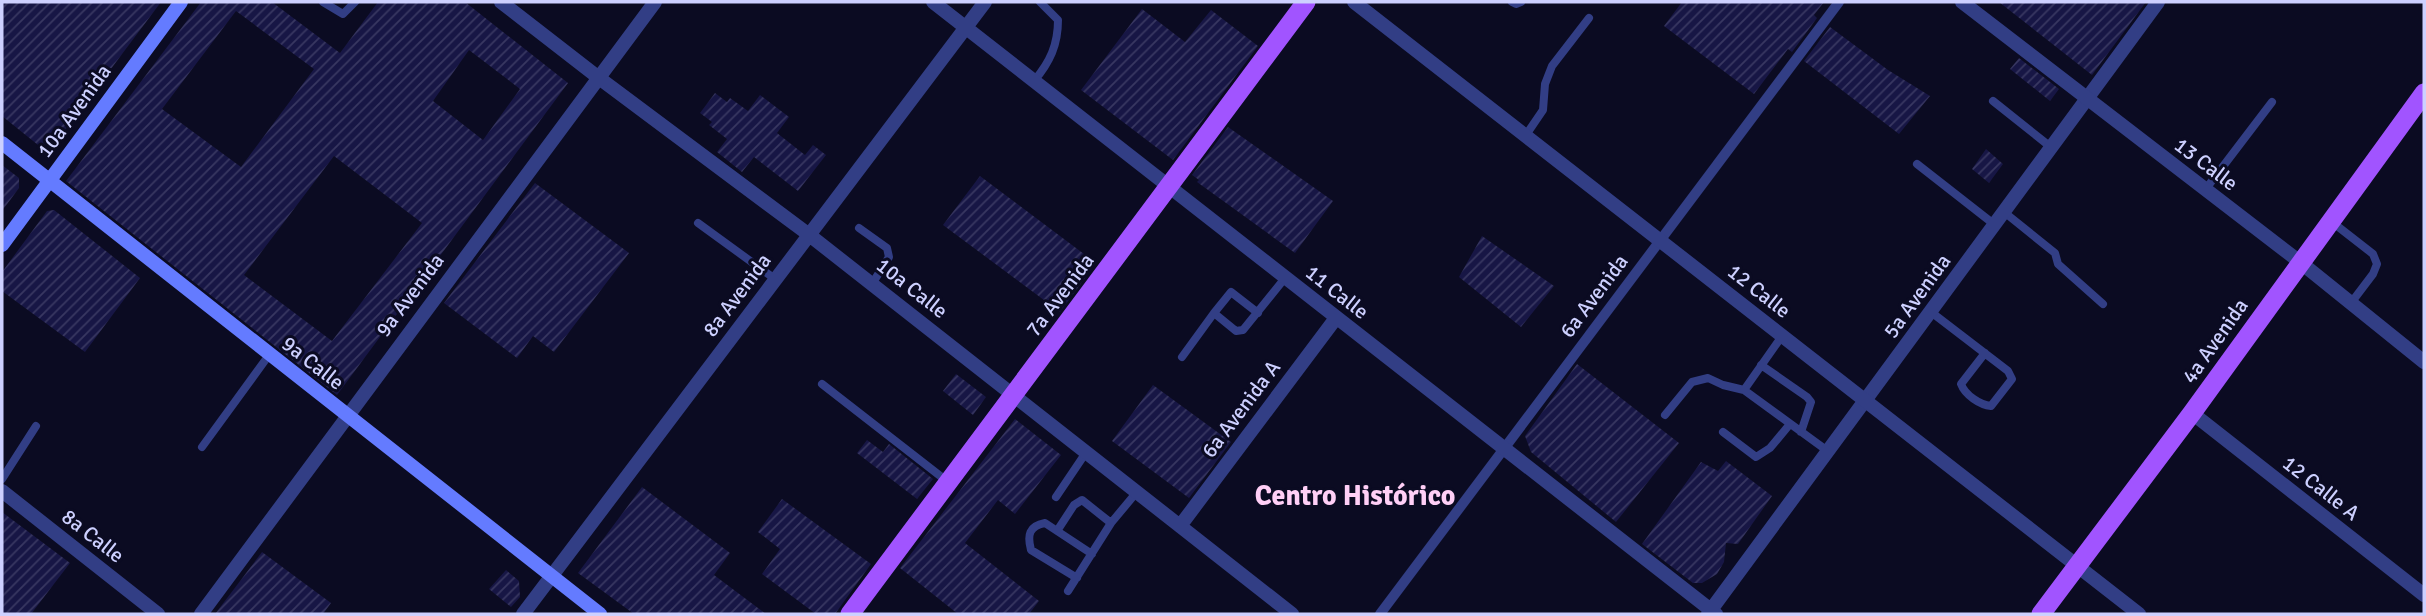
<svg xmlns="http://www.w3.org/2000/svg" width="2426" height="616" viewBox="0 0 2426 616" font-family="Signika,sans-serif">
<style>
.building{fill:url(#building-hatch);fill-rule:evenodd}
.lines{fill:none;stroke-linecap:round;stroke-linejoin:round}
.service{stroke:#323e85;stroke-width:8}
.pedestrian{stroke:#323e85;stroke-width:10}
.minor{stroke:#323e85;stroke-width:14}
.tertiary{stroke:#323e85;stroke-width:14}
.secondary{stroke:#647bff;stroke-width:14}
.primary{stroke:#a154ff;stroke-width:19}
.labels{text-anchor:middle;stroke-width:6;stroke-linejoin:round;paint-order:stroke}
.street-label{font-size:21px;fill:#cdd0ff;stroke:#0b0b22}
.district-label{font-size:28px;font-weight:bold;fill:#ffcff6;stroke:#0b0b22}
</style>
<defs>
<pattern id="building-hatch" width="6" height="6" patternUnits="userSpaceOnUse" patternTransform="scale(1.75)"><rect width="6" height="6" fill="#171645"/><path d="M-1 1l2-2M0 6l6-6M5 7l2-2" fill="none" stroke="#383761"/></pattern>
</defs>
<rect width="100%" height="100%" fill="#0b0b22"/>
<path class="building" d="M2 2H161L48 153 2 116Z
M201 2H272L340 53 378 2H465L568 83 337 395 66 181ZM236 11 314 69 241 167 162 109ZM469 50 520 89 483 140 433 101ZM334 156 422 223 332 341 244 275Z
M1682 2H1824L1814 15 1817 18 1792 52 1788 49 1754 94 1664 26Z
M1999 2H2146L2092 75Z
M1142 9 1185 42 1211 10 1258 46 1173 160 1081 90Z
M1830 27 1888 70 1930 96 1899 134 1804 61Z
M2019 58 2059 89 2050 101 2010 69Z
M715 93 727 102 730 98 748 111 760 95 789 117 777 133 805 155 813 145 826 155 798 191 754 157 742 172 717 152 727 139 709 125 712 122 700 113Z
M1228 127 1333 201 1295 253 1197 182 1199 180 1192 175Z
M1986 149 2003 164 1989 183 1972 169Z
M2 165 19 178V188L2 211Z
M980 176 1096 263 1060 312 943 225Z
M535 183 629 253 554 352 533 336 517 358 444 303Z
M54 210 140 278 85 352 2 291V272L47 211Z
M1482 236 1554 286 1521 327 1459 277Z
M1577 364 1679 443 1616 522 1531 452 1525 436Z
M956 374 986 397 973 415 943 391Z
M1153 385 1231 442 1189 498 1112 441Z
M1015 419 1061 455 1015 514 998 500 965 543 1039 601 1029 614H958L900 568Z
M867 440 883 452 889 444 933 479 917 499 857 453Z
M1726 461 1772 496 1738 544 1726 543 1724 562 1717 574 1702 583H1693L1642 544 1701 462 1718 471Z
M642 487 730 553 714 575 766 614H634L578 573Z
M782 499 871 564 835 614H816L762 574 780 549 758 532Z
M2 512 70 563 31 614H2Z
M262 552 331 603 323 614H215Z
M506 570 519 581 520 597 511 607 489 589Z"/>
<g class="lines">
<path class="service" d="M323 2 343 14 355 2
M1512 2 1516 4 1521 2
M1034 81C1050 62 1058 45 1058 20L1040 2
M1993 101 2052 148
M1526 135 1543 110 1545 84 1552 66 1589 18
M1917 164 1995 225
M2205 190 2272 102
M2004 212 2055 253 2058 264 2103 304
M2332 222 2373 254 2377 264 2373 274 2351 303
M698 223 775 279
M859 228 887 248 889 257 872 284
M1931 312 2008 371 2012 379 1991 406C1980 405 1965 395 1961 384L1985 353
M1214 313 1231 292 1258 313
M1182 357 1214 313 1236 331 1243 330 1285 278
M1761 365 1807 397 1811 402 1801 432
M822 384 948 482
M1744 390 1782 336
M1665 415 1692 382 1708 378 1723 385 1744 390 1829 452
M1723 432 1756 457 1770 448 1790 424
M202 447 269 355
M2 479 36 426
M1056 497 1087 451
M1057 531 1074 505 1082 500 1111 523
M1077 578 1031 550C1027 535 1029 526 1045 523L1092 554
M1068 591 1111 523 1136 493"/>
<path class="pedestrian" d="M1380 614 1839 2"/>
<path class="minor" d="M501 2 599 78 808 234 1292 614
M933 2 1716 614
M2192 413 2424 595
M2 491 158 614
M1180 526 1336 318
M201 614 655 2
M523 614 985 2
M1708 614 2158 2"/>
<path class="tertiary" d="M1354 2 2139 614
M1962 2 2300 262 2424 362"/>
<path class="secondary" d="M2 143 600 614
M2 245 181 2"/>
<path class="primary" d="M850 614 1306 2
M2041 614 2192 413 2424 93"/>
</g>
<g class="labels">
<g class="street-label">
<text transform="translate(74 111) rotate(-54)" y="7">10a Avenida</text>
<text transform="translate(2206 164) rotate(37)" y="7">13 Calle</text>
<text transform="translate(912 288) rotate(38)" y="7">10a Calle</text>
<text transform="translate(1759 291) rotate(38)" y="7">12 Calle</text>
<text transform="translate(1337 292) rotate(38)" y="7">11 Calle</text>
<text transform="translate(410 295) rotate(-53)" y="7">9a Avenida</text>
<text transform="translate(737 295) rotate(-53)" y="7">8a Avenida</text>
<text transform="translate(1060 295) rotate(-53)" y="7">7a Avenida</text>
<text transform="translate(1594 296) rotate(-53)" y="7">6a Avenida</text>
<text transform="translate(1917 296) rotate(-54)" y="7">5a Avenida</text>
<text transform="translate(2215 341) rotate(-55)" y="7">4a Avenida</text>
<text transform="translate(313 363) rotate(38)" y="7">9a Calle</text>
<text transform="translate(1241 409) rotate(-53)" y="7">6a Avenida A</text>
<text transform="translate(2321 488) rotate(38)" y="7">12 Calle A</text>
<text transform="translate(93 536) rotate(38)" y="7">8a Calle</text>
</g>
<g class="district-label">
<text x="1355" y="505">Centro Histórico</text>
</g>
</g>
<rect width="2426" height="616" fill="none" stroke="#cdd0ff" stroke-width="7"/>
</svg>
